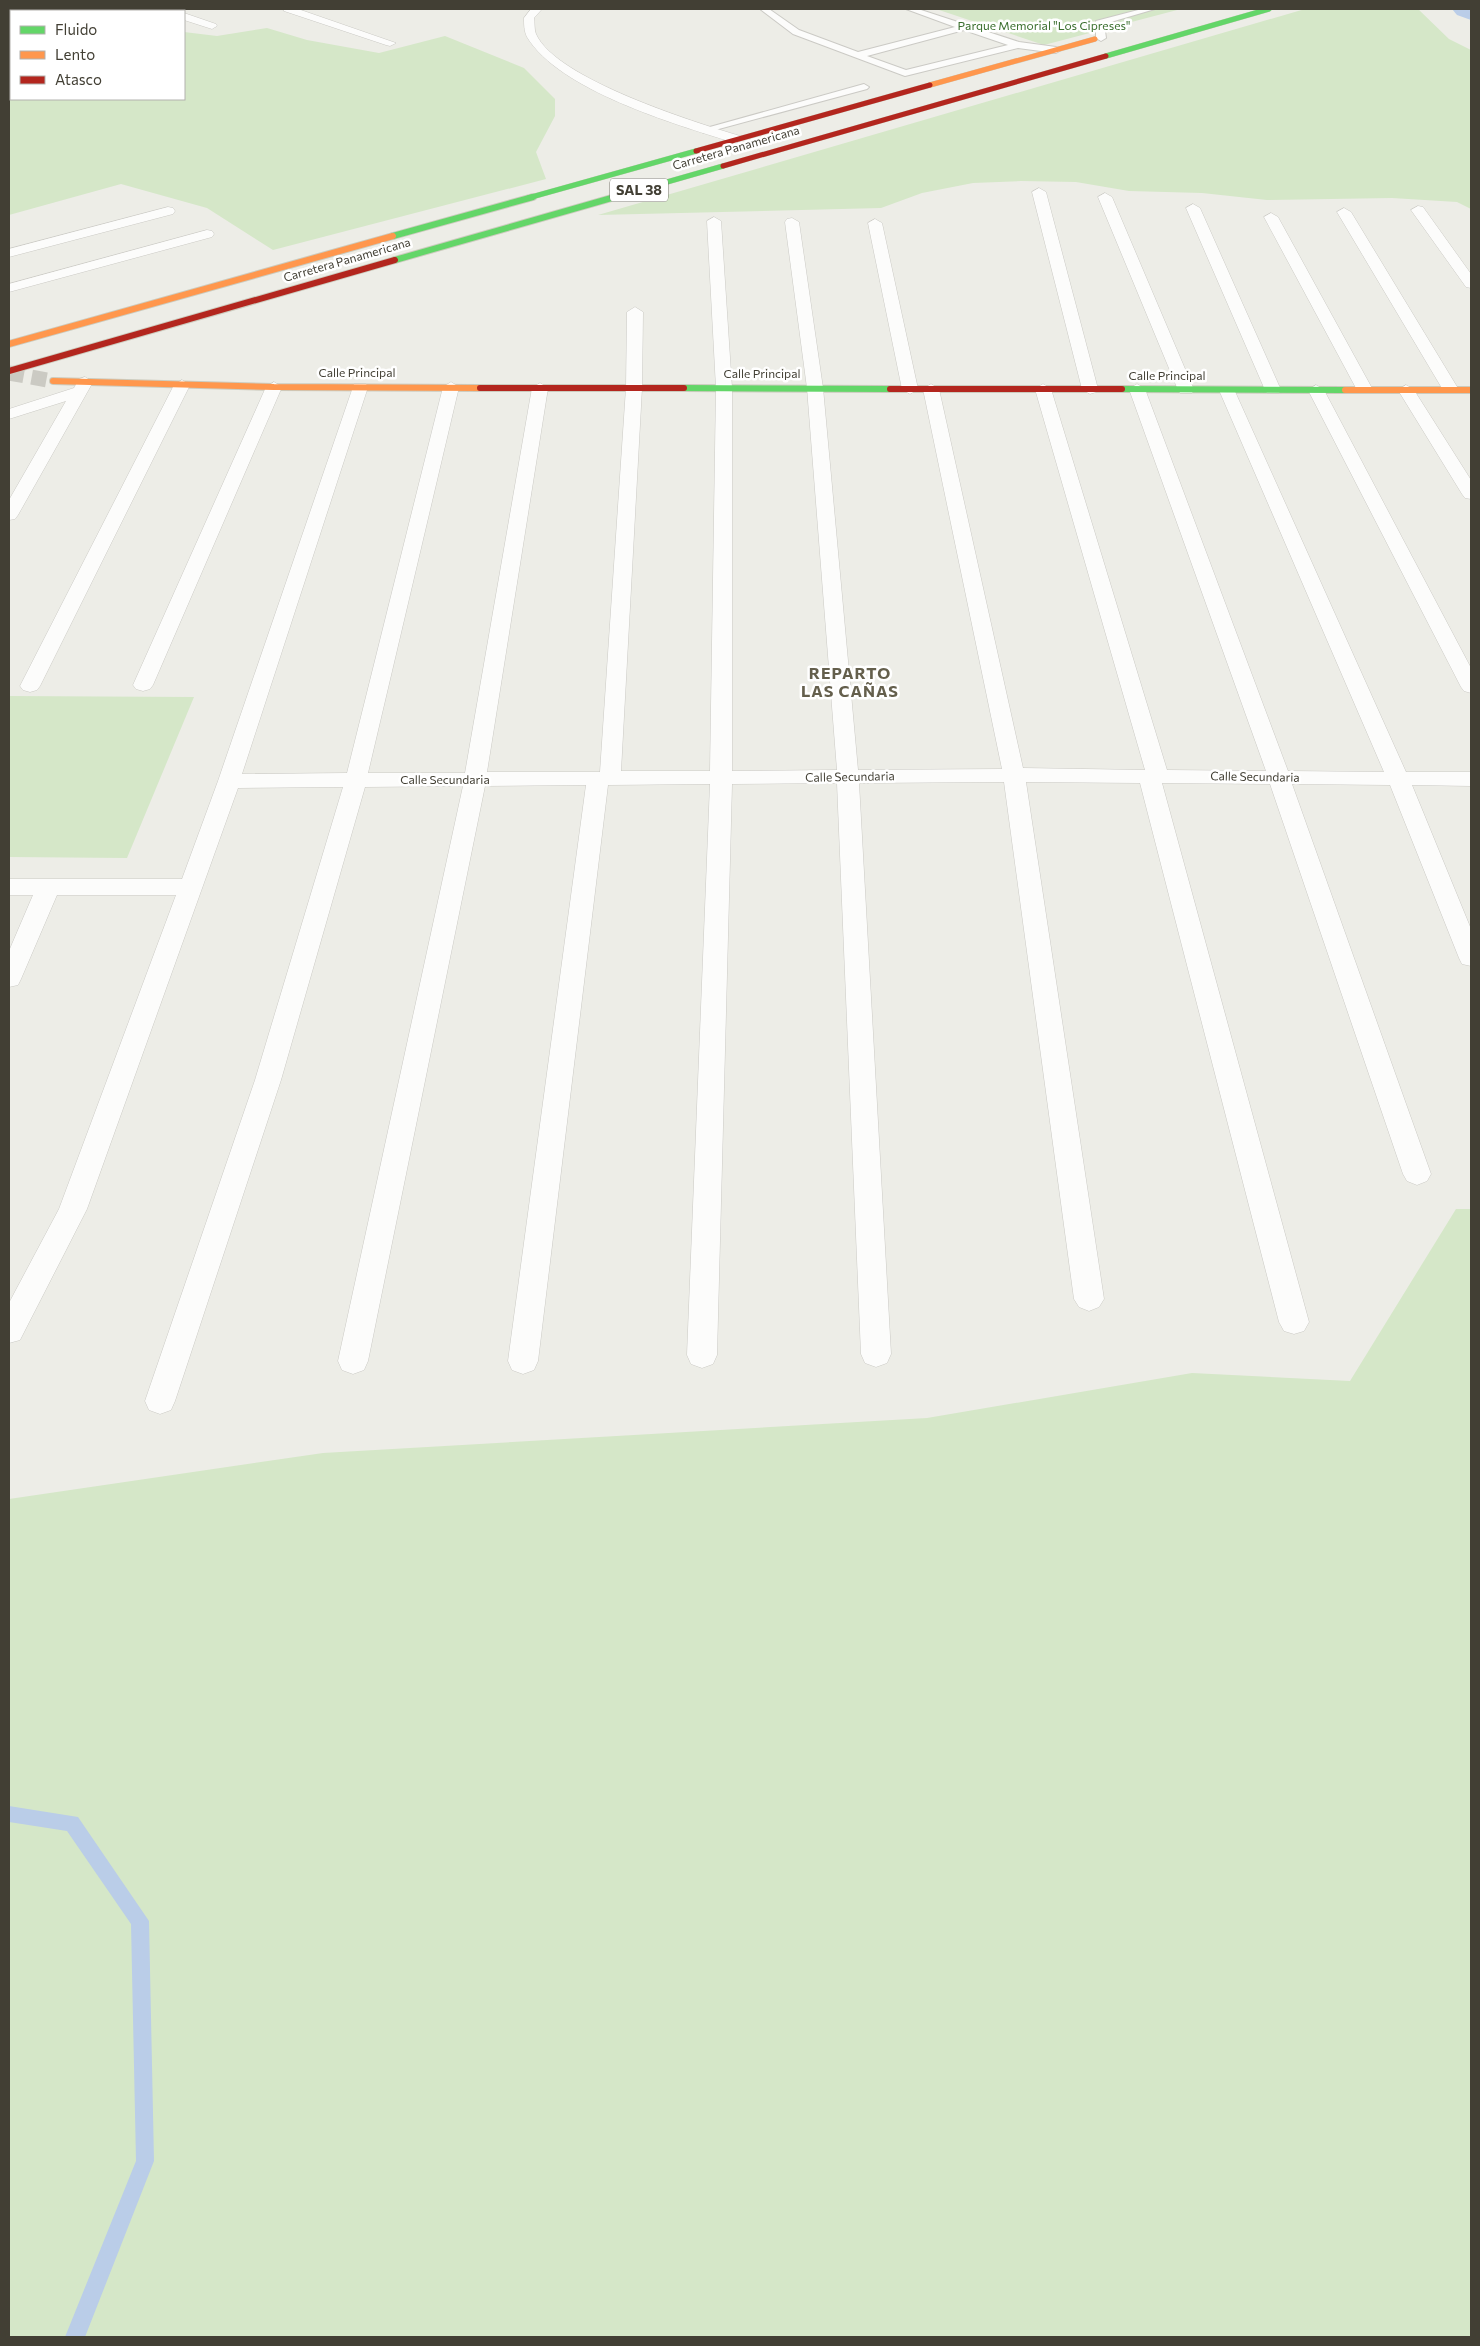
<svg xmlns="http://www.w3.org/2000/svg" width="1480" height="2346" viewBox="0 0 1480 2346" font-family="Commissioner,sans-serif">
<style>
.green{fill:#d5e7c8}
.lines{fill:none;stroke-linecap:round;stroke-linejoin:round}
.stream{fill:#bacde8;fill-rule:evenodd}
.river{fill:#bacde8;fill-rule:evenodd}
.secondary-tunnel{stroke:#cbcac3;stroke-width:15;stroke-dasharray:15 8;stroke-linecap:butt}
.lane-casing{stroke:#cbcac5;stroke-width:2}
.street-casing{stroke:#cbcac5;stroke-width:1}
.fast-far1-casing{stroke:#cccbbe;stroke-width:5.5}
.fast-casing{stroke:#cccbbe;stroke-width:8}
.slow-far1-casing{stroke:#cccbbe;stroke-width:5.5}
.slow-casing{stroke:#cccbbe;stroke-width:8}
.jam-far1-casing{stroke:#cccbbe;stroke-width:5.5}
.jam-casing{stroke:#cccbbe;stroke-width:8}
.lane{fill:#fcfcfb;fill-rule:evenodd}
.street{fill:#fcfcfb;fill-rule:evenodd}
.fast-far1{stroke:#63d668;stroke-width:5}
.fast{stroke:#63d668;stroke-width:6}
.slow-far1{stroke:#ff974d;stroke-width:5}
.slow{stroke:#ff974d;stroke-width:6}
.jam-far1{stroke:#b3261e;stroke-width:5}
.jam{stroke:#b3261e;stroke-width:6}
.labels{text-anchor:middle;stroke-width:5;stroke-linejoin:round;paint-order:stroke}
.far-park-label{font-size:12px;fill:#396e2d;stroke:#fff}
.far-street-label{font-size:12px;fill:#423f34;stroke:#fff}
.shield{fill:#fff;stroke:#7b7971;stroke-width:1}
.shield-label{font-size:14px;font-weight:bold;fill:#423f34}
.far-district-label{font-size:16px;font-weight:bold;letter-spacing:1px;fill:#645f4c;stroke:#fff}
</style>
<rect width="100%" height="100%" fill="#edede7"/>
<path class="green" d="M936 9H1181L1044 45Z
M1305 9H1418L1449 39 1471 50V209L1457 202 1392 198 1267 200 1202 193 1129 191 1076 182 1021 181 973 183 922 193 881 208 598 215Z
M267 28 307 40 379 53 445 36 524 68 555 99V116L536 152 546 179 273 250 207 208 121 184 9 215V48L11 47V99H184V32L217 36Z
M9 696 194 697 127 858 9 857Z
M1456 1209H1471V2337H9V1499L323 1453 927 1418 1192 1373 1350 1381Z"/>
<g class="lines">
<path class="stream" d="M9 1806 78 1817 149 1921 154 2161 85 2337H65L136 2161 131 1924 67 1831 9 1822Z"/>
<path class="river" d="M1452 9H1471V20L1457 15Z"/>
<path class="secondary-tunnel" d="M9 373 53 381"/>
<g class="lane-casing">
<path id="lane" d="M760 9H769L799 30 858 52 955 27 906 9H918L1019 42 1056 47 1061 50 1056 53 1018 48 905 76 793 34ZM964 30 1008 45 906 70 867 56Z
M1142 9H1155L1104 24 1106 38 1101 41 1096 38V21Z
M864 84 869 87 867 89 704 133 699 130Z"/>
</g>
<g class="street-casing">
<path id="street" d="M33 9H52L51 11H32Z
M283 9H298L396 43 390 46 386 45 284 11Z
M531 9H542L534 18C535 23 534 29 536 34 556 79 694 122 740 136L742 139 736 143 732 142C674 124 559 90 527 37 524 31 524 24 524 18Z
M184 13 216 24 217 26 212 29 184 20Z
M9 15H11V22H9Z
M1039 188 1046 192 1098 389 1096 392 1090 394 1082 389 1032 192Z
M1105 193 1112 197 1194 390 1192 393H1180L1178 390 1098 197Z
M1193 204 1200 208 1281 390 1279 393H1267L1265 390 1186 208Z
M1418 206 1423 207 1471 274V288L1466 287 1411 210Z
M168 207 173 208 175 211 173 214 9 257V249Z
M1344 208 1351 212 1459 390 1457 393H1445L1443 390 1337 212Z
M1271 213 1278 217 1373 390 1371 393H1359L1357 390 1264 217Z
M714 217 721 221 732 388V771L837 770 807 388 785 222 787 219 792 218 799 222 823 388 858 770 1002 769 923 389 931 384 939 389 1023 768 1145 770 1035 389 1043 384 1051 389 1167 770 1266 771 1129 389 1137 384 1145 389 1288 771 1384 772 1219 390 1221 387H1233L1406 772H1471V786L1412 785 1471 929V966L1462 964 1459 958 1390 785 1292 784 1431 1174 1427 1181 1417 1185 1407 1181 1403 1174 1270 784 1162 783 1309 1322 1304 1331 1294 1334 1284 1331 1279 1322 1140 783 1026 782 1104 1299 1099 1307 1089 1311 1079 1307 1074 1299 1004 782 859 783 891 1354 887 1363 876 1367 865 1363 861 1354 837 783 732 784 717 1355 713 1364 702 1368 691 1364 687 1355 710 784 608 785 538 1361 534 1370 523 1374 512 1370 508 1361 586 785 485 786 368 1361 364 1370 353 1374 342 1370 338 1361 463 786 365 787 281 1080 175 1401 171 1410 160 1414 149 1410 145 1401 255 1080 343 787 238 788 87 1209 20 1340 9 1343V1303L59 1209 176 895H57L21 979 18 985 9 987V951L33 895H9V879H182L218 781 354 384H366L368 387 242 774 347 773 443 387 451 382 459 387 368 773H465L532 388 540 383 548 388 487 772H600L626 388 627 312 635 307 643 312 642 388 621 771H710L716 388 707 221Z
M875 219 882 223 918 389 910 394 902 389 868 223Z
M207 230 212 231 214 234 212 237 9 292V284Z
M85 377 93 382 18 515 15 519 9 520V500L66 401 9 419V409L74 388 79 379Z
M182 380 190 385 40 686 37 690 30 692 23 690 20 686 174 385Z
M274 382 282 387 153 685 150 689 143 691 136 689 133 685 266 387Z
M1316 385 1324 390 1471 668V693L1464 691 1461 687 1308 390Z
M1406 385 1414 390 1471 480V499L1465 498 1462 494 1398 390Z"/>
</g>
<g class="fast-far1-casing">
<path id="fast-far1" d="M1106 56 1269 9
M528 198 696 151
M611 198 723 166"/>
</g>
<g class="fast-casing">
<path id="fast" d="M393 236 533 197
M395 260 615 197
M684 388 890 389
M1122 389 1345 390"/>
</g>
<g class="slow-far1-casing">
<path id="slow-far1" d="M930 85 1095 39"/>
</g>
<g class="slow-casing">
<path id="slow" d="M9 344 393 236
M53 381 274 387 480 388
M1345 390H1471"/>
</g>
<g class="jam-far1-casing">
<path id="jam-far1" d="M696 151 930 85
M723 166 1106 56"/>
</g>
<g class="jam-casing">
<path id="jam" d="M9 371 395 260
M480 388H684
M890 389H1122"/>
</g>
<use href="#lane" class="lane"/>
<use href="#street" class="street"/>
<use href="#fast-far1" class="fast-far1"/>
<use href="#fast" class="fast"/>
<use href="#slow-far1" class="slow-far1"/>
<use href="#slow" class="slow"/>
<use href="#jam-far1" class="jam-far1"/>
<use href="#jam" class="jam"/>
</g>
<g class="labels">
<g class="far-park-label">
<text x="1044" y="30">Parque Memorial "Los Cipreses"</text>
</g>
<g class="far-street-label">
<text transform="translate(736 148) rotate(-16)" y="4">Carretera Panamericana</text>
<text transform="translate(347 260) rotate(-16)" y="4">Carretera Panamericana</text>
<text x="357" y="377">Calle Principal</text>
<text x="762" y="378">Calle Principal</text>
<text x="1167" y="380">Calle Principal</text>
<text transform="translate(850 777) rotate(-1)" y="4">Calle Secundaria</text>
<text transform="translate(1255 777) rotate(1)" y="4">Calle Secundaria</text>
<text x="445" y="784">Calle Secundaria</text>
</g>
<rect class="shield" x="610" y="178.5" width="58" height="23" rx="4"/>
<g class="shield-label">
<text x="639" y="195">SAL 38</text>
</g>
<g class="far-district-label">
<text x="850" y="679">REPARTO<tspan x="850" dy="18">LAS CAÑAS</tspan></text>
</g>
</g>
<rect width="1480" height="2346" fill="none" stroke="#423f34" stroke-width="20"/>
<rect x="10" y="10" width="175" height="90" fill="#ffffff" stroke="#b3b2ae"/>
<rect x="20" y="26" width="25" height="8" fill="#63d668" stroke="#b3b2ae"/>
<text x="55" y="35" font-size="15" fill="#423f34">Fluido</text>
<rect x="20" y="51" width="25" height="8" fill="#ff974d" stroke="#b3b2ae"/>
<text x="55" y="60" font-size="15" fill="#423f34">Lento</text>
<rect x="20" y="76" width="25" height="8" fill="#b3261e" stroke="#b3b2ae"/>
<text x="55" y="85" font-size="15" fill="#423f34">Atasco</text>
</svg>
